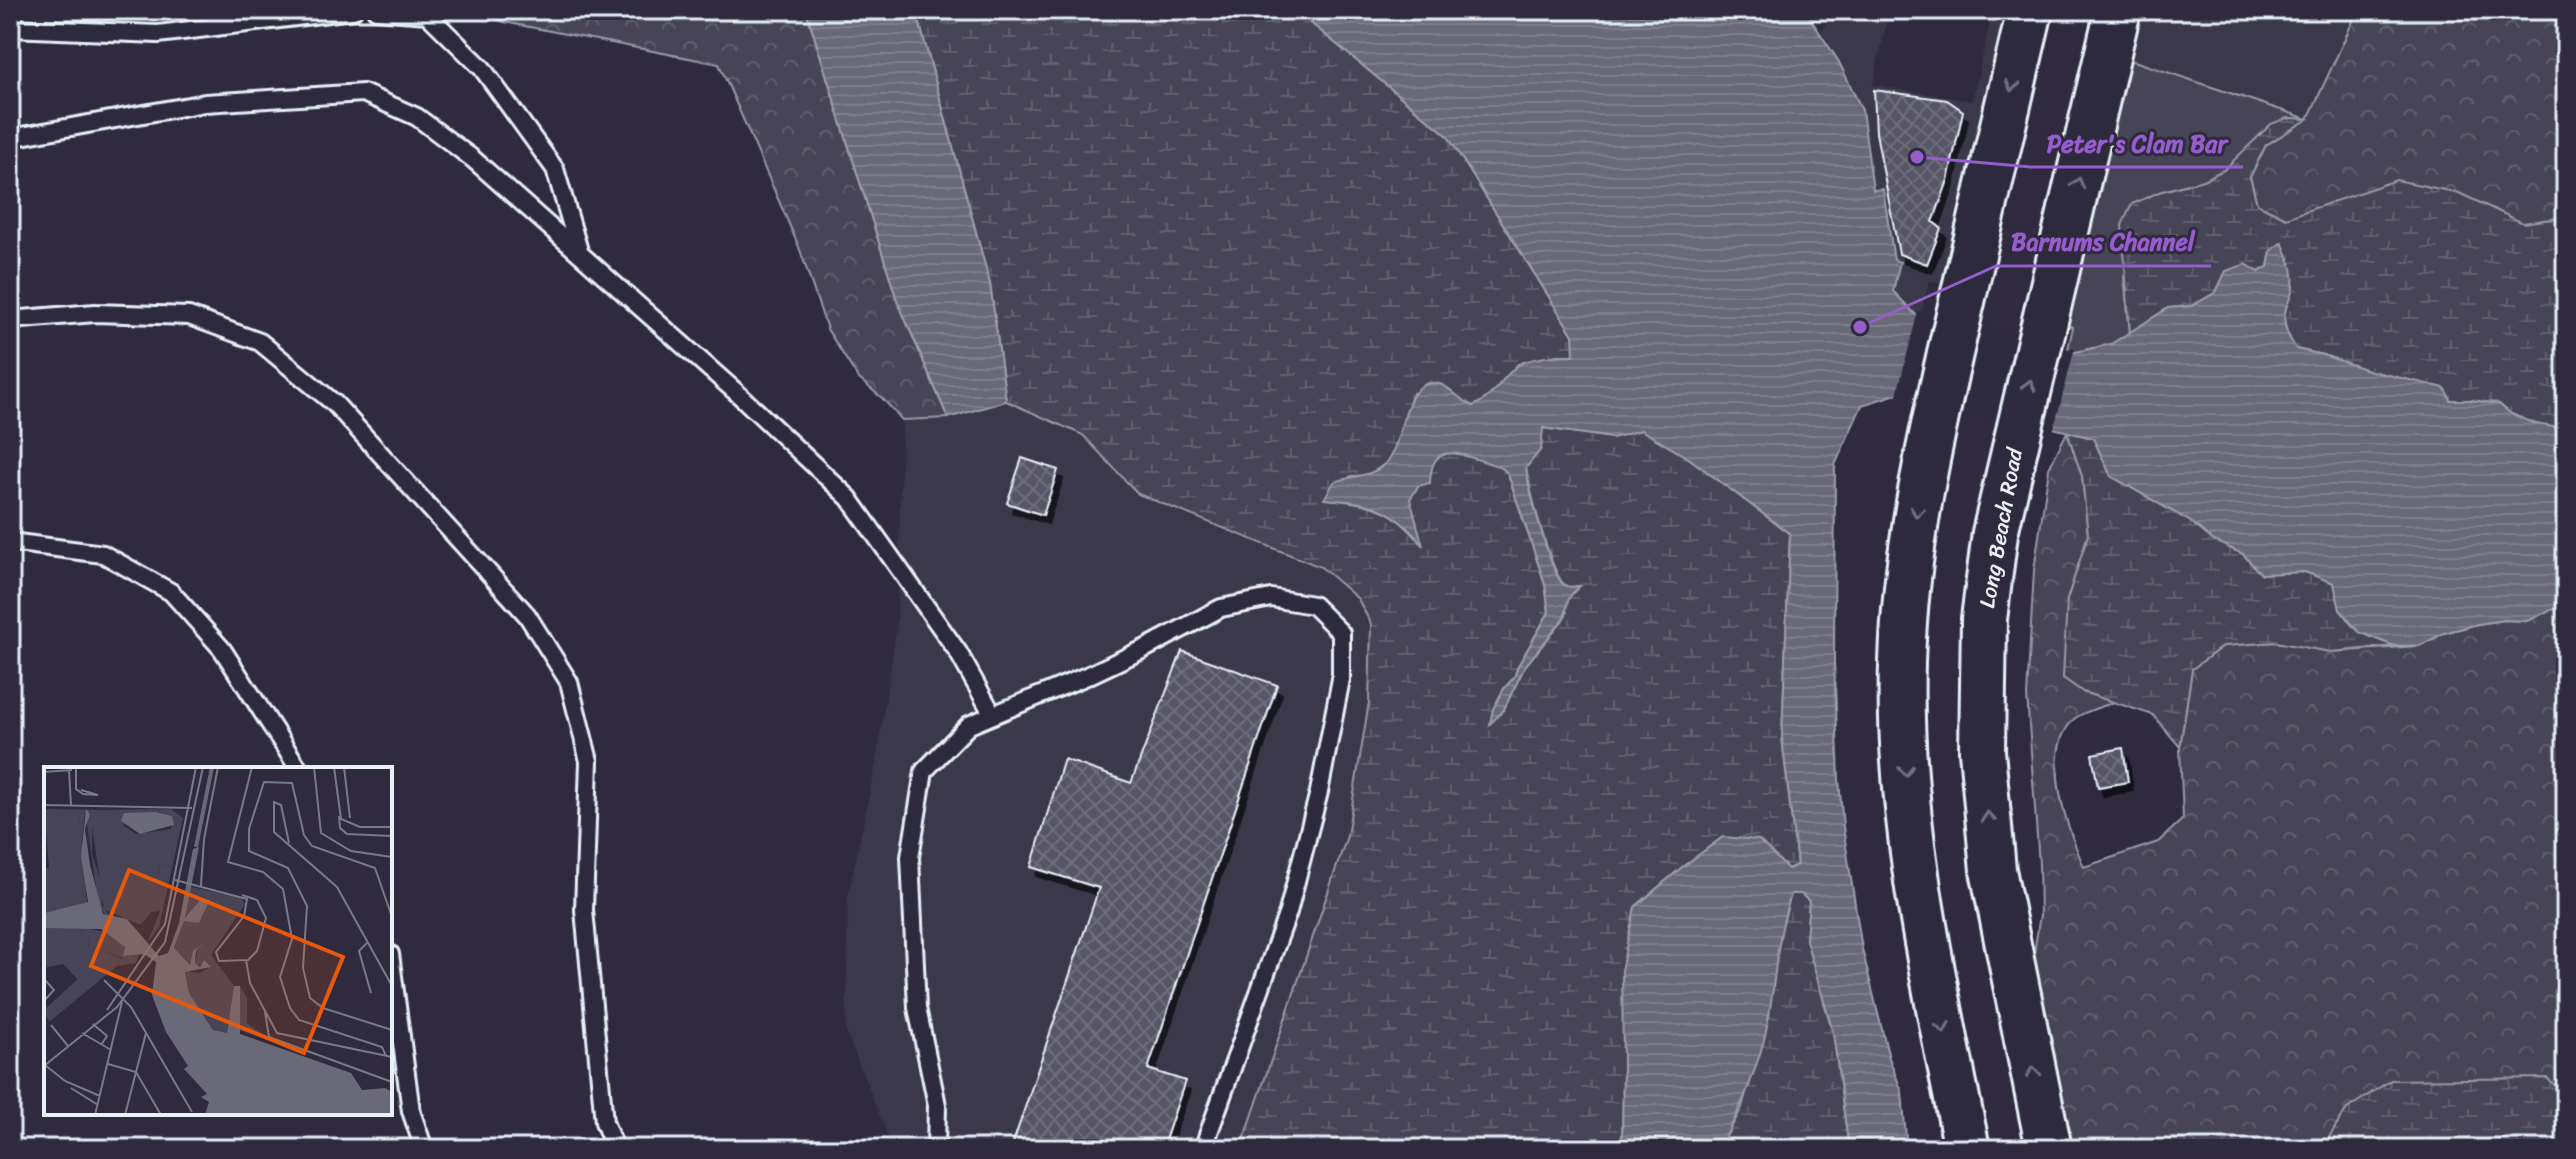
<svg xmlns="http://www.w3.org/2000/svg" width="2576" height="1159" viewBox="0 0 2576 1159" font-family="Sriracha,sans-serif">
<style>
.built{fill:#3b3749}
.grass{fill:#464455;stroke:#979aa6;stroke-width:2}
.forest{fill:url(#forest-crowns);stroke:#979aa6;stroke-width:2}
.wetland{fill:url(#wetland-marsh);stroke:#979aa6;stroke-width:2}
.water{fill:url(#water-rules);stroke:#9c9fab;stroke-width:2}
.pier{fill:#2f2a3d}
.building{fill:url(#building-cross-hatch);stroke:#e8f1f8;stroke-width:2;filter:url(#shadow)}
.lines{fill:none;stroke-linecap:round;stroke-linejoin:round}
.service-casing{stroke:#e8f1f8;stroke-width:22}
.primary-casing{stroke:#e8f1f8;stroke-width:50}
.service{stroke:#2f2a3d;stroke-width:16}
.primary{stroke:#2f2a3d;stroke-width:44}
.oneway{stroke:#70707e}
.labels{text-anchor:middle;stroke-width:6;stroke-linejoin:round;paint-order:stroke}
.street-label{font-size:22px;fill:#e8f1f8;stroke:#2f2a3d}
.inset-river{fill:none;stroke:#696978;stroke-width:4}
.inset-road{fill:none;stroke:#797a88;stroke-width:2}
.view{fill:#e8590c;fill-opacity:0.15;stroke:#e8590c;stroke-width:4}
.inset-edge{fill:none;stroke:#e8f1f8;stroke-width:4}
.leader{fill:none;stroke:#965dcd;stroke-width:3}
.callout-dot{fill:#965dcd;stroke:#2f2a3d;stroke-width:3}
.callout-label{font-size:24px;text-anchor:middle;font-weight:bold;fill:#965dcd;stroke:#2f2a3d;stroke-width:6;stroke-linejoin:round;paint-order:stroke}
</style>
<defs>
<pattern id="forest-crowns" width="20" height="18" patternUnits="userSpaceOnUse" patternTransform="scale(2)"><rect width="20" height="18" fill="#464455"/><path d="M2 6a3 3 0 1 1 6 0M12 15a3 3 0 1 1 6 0" fill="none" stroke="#615f6e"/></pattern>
<pattern id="wetland-marsh" width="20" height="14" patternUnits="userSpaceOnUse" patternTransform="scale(2)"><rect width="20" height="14" fill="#464455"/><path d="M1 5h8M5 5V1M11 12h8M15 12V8" fill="none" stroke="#615f6e"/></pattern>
<pattern id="water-rules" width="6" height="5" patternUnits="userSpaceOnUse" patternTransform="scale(2)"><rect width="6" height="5" fill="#696978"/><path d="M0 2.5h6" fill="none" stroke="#7e7f8c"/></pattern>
<pattern id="building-cross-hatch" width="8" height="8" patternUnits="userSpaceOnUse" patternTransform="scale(2)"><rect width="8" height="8" fill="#575565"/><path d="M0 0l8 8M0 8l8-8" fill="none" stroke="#6f6e7c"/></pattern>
<filter id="shadow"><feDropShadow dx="5" dy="9" stdDeviation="0" flood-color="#0009"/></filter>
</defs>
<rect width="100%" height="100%" fill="#2f2a3d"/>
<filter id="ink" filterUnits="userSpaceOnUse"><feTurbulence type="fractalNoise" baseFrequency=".0125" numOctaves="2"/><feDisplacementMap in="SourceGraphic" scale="16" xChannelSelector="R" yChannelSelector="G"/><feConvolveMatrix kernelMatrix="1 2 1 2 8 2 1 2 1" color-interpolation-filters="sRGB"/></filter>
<g filter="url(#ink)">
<path class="built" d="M1831 10H1889L1873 85 1972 101 1993 10H2045L1949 284 1929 281 1921 316 1917 315 1893 291 1900 262 1894 260 1883 190 1873 191 1862 110 1839 62 1821 34Z
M2122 10H2358L2308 119 2113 54Z
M1006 401 1083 435 1138 494 1321 567 1358 599 1371 624 1369 702 1347 836 1241 1149H893L846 1032 848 897 876 762 897 623 902 420 948 418Z"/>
<path class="grass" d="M2113 54 2308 119 2287 118 2224 170 2203 180 2159 192 2124 277 2130 333 2111 344 2067 354 2073 327 2051 320Z"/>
<path class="forest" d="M466 10H806L897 300 948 418 902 420 882 398 858 378 827 329 799 247 719 64 504 22Z
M2358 10H2566L2565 217 2523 224 2459 193 2286 218 2257 204 2250 177 2266 145 2308 119Z
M2067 432 2082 476 2088 535 2067 600 2083 692 2114 702C2103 707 2083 711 2074 719 2039 753 2068 830 2084 867L2158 842 2183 819 2180 747 2192 669 2223 646 2276 642 2331 652 2419 646 2444 633 2478 624 2504 620 2527 621 2550 610 2566 607V1096L2547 1078 2347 1109 2322 1149H2063L2034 953 2040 915 2039 865 2027 696 2034 570 2049 468Z"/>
<path class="wetland" d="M916 10H1295L1447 135 1573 335 1575 355H1556L1518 364 1486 401 1473 406 1462 401 1449 389 1413 393 1395 449 1386 463 1369 475 1351 476 1325 499C1355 501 1383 506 1406 524L1410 499 1437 457 1453 452 1501 466 1508 474 1545 584 1549 612 1518 666 1515 677 1503 690V711L1525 666 1562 621 1567 613 1565 603 1578 586C1574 587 1570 588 1566 586 1552 579 1529 486 1526 468L1541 449 1542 428 1612 438 1641 430 1690 459 1790 534 1782 737 1797 865 1788 869 1774 857 1723 837 1681 868 1635 907 1623 1068 1622 1149H1241L1347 836 1369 702 1371 624 1358 599 1321 567 1138 494 1083 435 1006 401 990 284Z
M2287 118 2308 119 2266 145 2250 177 2257 204 2286 218 2396 180 2459 193 2523 223 2566 217V429L2536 425 2511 414 2499 404 2470 400H2449L2323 355 2296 349C2283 330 2281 317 2290 296L2271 251 2268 267 2191 306 2168 308 2130 333 2122 225 2132 204 2159 192 2203 180 2224 170 2271 124Z
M2067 432 2093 438 2111 476 2191 522 2214 541 2243 554 2261 574 2305 572 2334 583C2344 628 2353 630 2394 646L2331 652 2276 642 2223 646 2192 669 2180 747 2153 715 2083 692 2063 678 2067 600 2088 535 2082 476Z
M1791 894H1801L1809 901 1806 940 1833 1032 1849 1149H1719L1742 1108 1773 985 1777 945Z
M2547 1078 2566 1096V1149H2322L2347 1109 2391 1080Z"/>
<path class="water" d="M806 10H916L990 284 1006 401 948 418 897 300Z
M1295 10H1811L1810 18 1839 62 1862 110 1873 190 1883 189 1894 260 1900 262 1893 291 1916 315 2067 354 2111 344 2168 308 2192 306 2216 292 2226 271 2246 264 2259 272 2268 267 2271 251 2282 242C2286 252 2292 263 2293 274 2297 308 2269 307 2296 349L2323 355 2371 371 2445 388 2450 400H2470L2499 404 2511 414 2536 424 2566 429V607L2550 610 2527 621 2504 620 2478 624 2444 633 2419 646H2394L2359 632 2340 610 2334 583 2305 572 2261 574 2243 554 2214 541 2191 522 2111 476 2093 438 1906 391 1862 405 1835 465 1834 661 1839 779 1843 827 1862 949 1889 1058 1902 1092 1907 1149H1849L1833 1032 1806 940 1809 901 1801 894H1791C1774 943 1776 991 1764 1040 1753 1079 1739 1114 1719 1149H1622L1623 1068 1622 966 1635 907 1681 868 1723 837 1759 840 1788 869 1797 865 1782 737 1790 534 1690 459 1641 430 1612 438 1543 428 1541 449 1526 468C1529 489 1549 568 1562 583 1567 588 1573 587 1580 586 1560 604 1572 604 1562 621L1525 666 1503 711 1490 724 1493 709 1503 690 1514 677 1518 666 1549 612 1545 584 1508 474C1501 465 1496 466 1486 462 1458 454 1431 440 1430 483L1418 486 1410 499 1423 546C1393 507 1372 502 1324 499L1334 482C1351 476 1372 477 1386 463 1403 445 1403 377 1436 383 1449 385 1459 400 1473 406 1495 397 1500 379 1517 366 1528 357 1560 355 1574 355L1573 335 1447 135Z"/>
<path class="pier" d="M1918 311 2067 350 2075 348 2053 432 1906 395 1896 398Z"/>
<path class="building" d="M1874 90 1947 100 1963 111 1948 180 1933 222 1941 228 1927 264 1899 254 1876 133Z
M1022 458 1058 470 1043 515 1007 503Z
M1182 651 1277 685 1148 1069 1185 1081 1162 1149H1011L1099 888 1031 867 1064 759 1131 783Z
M2123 748 2128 782 2098 787 2092 754Z"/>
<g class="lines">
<g class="service-casing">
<path id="service" d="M376 10 427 14 482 68 555 169 580 254
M10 28 158 34 353 10
M10 138 205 103 363 93 417 117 473 159 736 392 849 498 958 652 993 715
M10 320 95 313 189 316 260 342 335 404 527 615 569 682 589 761 584 910 604 1122 615 1149
M10 542 103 554 171 592 222 649 299 769
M390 954 411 1111 424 1149
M936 1149 937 1105 917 1008 910 857 924 771 969 725 1089 675 1144 649 1221 608 1271 598 1313 605 1341 633V679L1319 792 1288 912 1203 1149"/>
</g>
<g class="primary-casing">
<path id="primary" d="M1967 1149C1936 992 1897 824 1902 663 1905 548 1931 435 1957 323 1981 219 2006 114 2030 10
M2049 1149 1993 870 1982 751 1984 619 1995 533 2118 10"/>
</g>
<use href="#service" class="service"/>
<use href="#primary" class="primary"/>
</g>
<defs><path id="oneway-chevron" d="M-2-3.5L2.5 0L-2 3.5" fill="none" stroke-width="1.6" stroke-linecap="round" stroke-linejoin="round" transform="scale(2)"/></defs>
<g class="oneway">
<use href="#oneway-chevron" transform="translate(2012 86) rotate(103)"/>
<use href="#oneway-chevron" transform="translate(2078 183) rotate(-77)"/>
<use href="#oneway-chevron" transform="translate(2029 385) rotate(-76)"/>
<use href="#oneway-chevron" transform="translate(1917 512) rotate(98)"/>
<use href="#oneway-chevron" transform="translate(1906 771) rotate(85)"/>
<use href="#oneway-chevron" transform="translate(1988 817) rotate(-95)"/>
<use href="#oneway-chevron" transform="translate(1943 1028) rotate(79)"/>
<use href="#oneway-chevron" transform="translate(2033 1072) rotate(-101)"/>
</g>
</g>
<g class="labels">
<g class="street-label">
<text transform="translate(2000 528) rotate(-80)" y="8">Long Beach Road</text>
</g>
</g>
<g transform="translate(44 767)">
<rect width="348" height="348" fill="#2f2a3d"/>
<path d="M34 212 44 223 5 255 0 243Z" fill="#464455"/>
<path d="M0 42 57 43 74 71 73 90 103 115 114 107 116 96 128 101 115 160 103 177 116 144 107 145 97 158 60 142 46 45 35 47 43 136 0 146V102L5 101ZM31 158 45 173 44 185 55 182 80 193 44 223 19 197 0 201V161ZM196 219 203 231V256L226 273 194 263Z" fill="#464455"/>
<path d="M127 42 139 51 128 101 116 96 113 110 103 115 85 111 71 85 73 71 57 43ZM112 45 128 49 127 62 92 67 79 58ZM41 43 37 85 36 79 35 45 44 43 48 49V87L60 124 58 138 66 149 60 147 53 128ZM147 120 196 130 201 137 167 188 190 219 183 266 169 263 145 226 141 204 156 206 166 200 151 197 154 182 147 199 130 182 140 154 158 151 165 133 141 151ZM31 158 64 166 81 180 80 189 95 187 92 196 74 199 78 191 55 182 44 185 45 173Z" fill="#464455" fill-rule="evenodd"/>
<path d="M42 42 46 47 41 62 46 98 59 147 83 152 115 189 124 186 135 156 149 82 155 80 141 151 157 132 166 133 155 156 140 154 130 181 146 198 149 184 161 176 152 183 151 196 156 200 160 193 167 200 141 205 145 226 169 263 183 266 190 219H196V267L307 306 318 323 341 321 348 325V348H161L165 335 157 330 163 327 140 302 144 299 122 265 108 228 112 195 100 187 79 189 81 180 57 162 0 161V146L44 135 37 89ZM112 45 128 49 130 58 96 67 77 54 80 46Z" fill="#696978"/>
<path class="inset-river" d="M152 80 168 0"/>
<path class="inset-road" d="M32 0V22L39 27 54 28 37 23M208 0 184 95 219 105 239 122 248 172 236 210 246 241 255 253 338 280 342 289M270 0 277 66 307 84 348 90M290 0 297 52 316 60H348M300 0 306 51M25 4 27 38M0 5 28 3M0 38 148 41M295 49 296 61 303 67 348 69M245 76 237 38 230 35V65L293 120 348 219M131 113 203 132 200 149 172 185 175 194 204 193 213 184 222 151 213 133 198 128M157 119 160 72 174 0M348 150 331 101 268 79 260 68 248 16 220 15 205 62V84L244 101 263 139 259 201 266 231 279 241 348 263M323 176 315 184 327 226M202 193 206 216 233 266 348 290M0 212 10 223 0 234M60 213 87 240 148 345M63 243 121 157 152 0M221 245 225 270 348 315M49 257 63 269 57 278M7 258 24 279M38 266 67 283M64 297 92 305 117 348M1 298 21 314 56 329M0 299 73 240 121 175 159 0M27 321 54 338M51 348 78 235M81 348 102 266"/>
<path class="view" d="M85 103 299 190 260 286 47 199Z"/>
<rect width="348" height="348" class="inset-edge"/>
</g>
<path class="leader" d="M1917 157L2031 167H2243M1860 327L1996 266H2211"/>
<g class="callout-dot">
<circle cx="1917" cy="157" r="8"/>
<circle cx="1860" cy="327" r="8"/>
</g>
<g class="callout-label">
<text x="2137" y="152">Peter's Clam Bar</text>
<text x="2103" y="250">Barnums Channel</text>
</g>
<rect width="2576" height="1159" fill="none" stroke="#2f2a3d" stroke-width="40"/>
<rect x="20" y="20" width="2536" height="1119" fill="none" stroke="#e8f1f8" stroke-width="3" filter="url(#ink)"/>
</svg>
